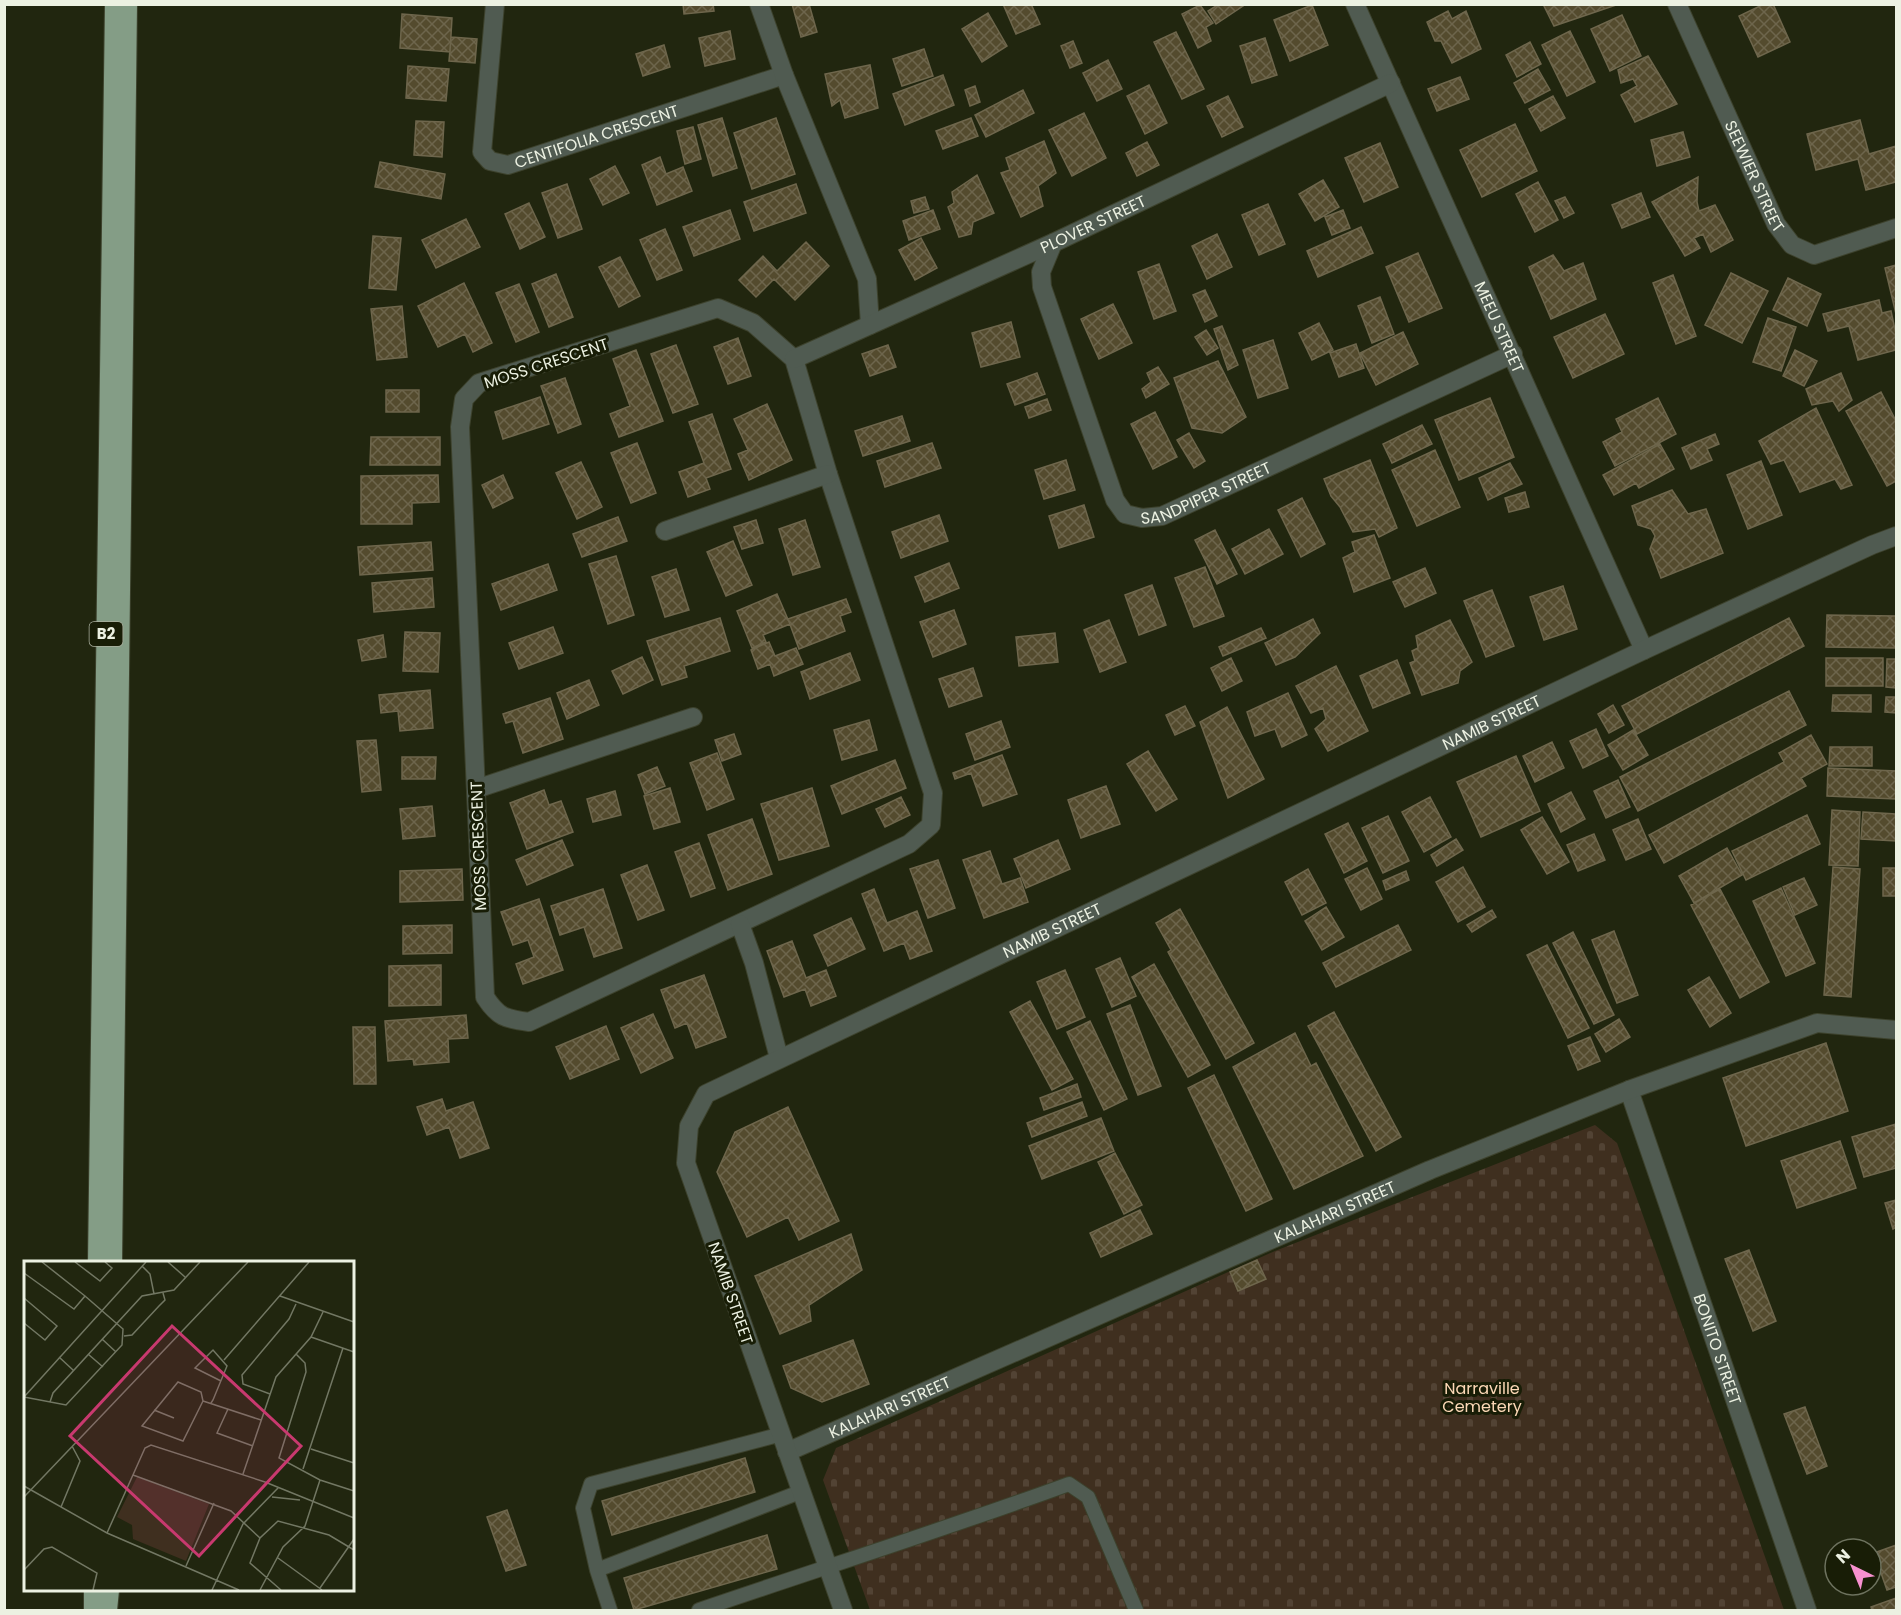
<svg xmlns="http://www.w3.org/2000/svg" width="1901" height="1615" viewBox="0 0 1901 1615" font-family="Poppins,sans-serif">
<style>
.cemetery{fill:url(#cemetery-stones)}
.building{fill:url(#building-cross-hatch);stroke:#6e664c;stroke-width:1.5}
.lines{fill:none;stroke-linecap:round;stroke-linejoin:round}
.service-casing{stroke:#3d422d;stroke-width:16}
.minor-casing{stroke:#3d422d;stroke-width:20}
.tertiary-casing{stroke:#3d422d;stroke-width:20}
.trunk-casing{stroke:#3d422d;stroke-width:20}
.service{stroke:#505b51;stroke-width:14}
.minor{stroke:#505b51;stroke-width:18}
.tertiary{stroke:#505b51;stroke-width:18}
.trunk{stroke:#849d86;stroke-width:18}
.labels{text-anchor:middle;stroke-width:6;stroke-linejoin:round;paint-order:stroke}
.shield{fill:#181d06;stroke:#acb1a0;stroke-width:1.5}
.shield-label{font-size:15px;font-weight:bold;fill:#ecf1e2}
.street-label{font-size:16px;fill:#ecf1e2;stroke:#181d06}
.park-label{font-size:16px;fill:#fcd8b6;stroke:#181d06}
.inset-road{fill:none;stroke:#727763;stroke-width:1.5}
.view{fill:#c8396f;fill-opacity:0.15;stroke:#c8396f;stroke-width:3}
.inset-edge{fill:none;stroke:#ecf1e2;stroke-width:3}
</style>
<defs>
<pattern id="cemetery-stones" width="16" height="16" patternUnits="userSpaceOnUse" patternTransform="scale(1.5)"><rect width="16" height="16" fill="#3f2f1f"/><path d="M2 7V4a2 2 0 0 1 4 0v3zM10 15v-3a2 2 0 0 1 4 0v3z" fill="#524334"/></pattern>
<pattern id="building-cross-hatch" width="8" height="8" patternUnits="userSpaceOnUse" patternTransform="scale(1.5)"><rect width="8" height="8" fill="#544b2e"/><path d="M0 0l8 8M0 8l8-8" fill="none" stroke="#6d654c"/></pattern>
</defs>
<rect width="100%" height="100%" fill="#21260f"/>
<path class="cemetery" d="M1595 1125 1617 1143 1784 1610H870L823 1480 836 1448 1275 1251Z"/>
<path class="building" d="M683 4H713L714 11 684 14Z
M792 4H809L817 32 801 37Z
M1003 4H1031L1040 24 1016 34Z
M1219 4H1246L1216 24 1208 11Z
M1543 4H1619L1554 26Z
M1764 4H1773L1790 42 1758 57 1739 16Z
M1200 5 1213 23 1206 27 1211 41 1198 48 1182 14Z
M1312 5 1328 45 1290 61 1274 20Z
M1448 11 1452 19 1466 11 1481 49 1452 63 1441 41H1435L1427 22Z
M988 13 1007 46 982 62 962 29Z
M402 14 452 18 450 52 400 48Z
M1622 15 1641 56 1610 71 1591 29Z
M730 31 735 59 705 66 699 38Z
M1570 31 1595 82 1567 96 1542 45Z
M1176 32 1204 89 1182 99 1154 42Z
M451 37 477 39 475 63 449 61Z
M1265 38 1277 75 1252 83 1240 46Z
M1073 41 1082 63 1070 68 1061 46Z
M1530 42 1541 64 1517 77 1506 55Z
M664 45 670 67 643 76 636 54Z
M924 49 933 76 902 86 893 59Z
M1648 56 1677 104 1635 122 1621 95 1637 86 1633 79 1621 83 1618 70Z
M1108 60 1122 89 1097 101 1083 73Z
M870 65 878 108 845 118 840 100 832 106 825 74Z
M408 66 449 69 446 101 406 98Z
M1538 69 1550 90 1525 103 1514 83Z
M943 75 954 105 905 125 893 94Z
M1460 77 1469 99 1437 111 1428 89Z
M1149 85 1167 123 1145 134 1127 96Z
M975 86 980 102 970 106 965 90Z
M1023 90 1034 113 986 137 975 115Z
M1228 96 1243 127 1222 137 1207 106Z
M1553 96 1565 118 1541 131 1529 109Z
M1084 113 1106 158 1072 176 1049 130Z
M722 118 737 168 713 176 698 125Z
M776 118 795 174 752 189 734 133Z
M971 118 978 136 943 149 936 131Z
M1860 120 1869 154 1896 146V182L1866 190 1858 159 1816 170 1807 134Z
M416 121 444 122 442 157 414 155Z
M1515 124 1537 171 1482 197 1460 150Z
M693 127 701 159 685 164 677 131Z
M1683 132 1690 157 1657 166 1651 140Z
M1044 141 1056 173 1038 186 1043 206 1021 217 1001 173 1010 170 1006 158Z
M1147 142 1159 165 1137 176 1126 153Z
M1380 143 1398 187 1364 202 1345 158Z
M660 157 666 174 683 167 692 191 657 205 642 165Z
M380 162 445 174 441 199 375 187Z
M615 166 629 193 603 205 590 179Z
M977 175 994 213 973 222 971 234 959 237 948 207 954 203 952 192Z
M1698 177 1697 202 1699 211 1715 205 1733 240 1711 252 1703 234 1694 238 1700 248 1685 256 1652 202Z
M1323 180 1339 207 1315 221 1299 194Z
M1538 182 1558 220 1535 232 1516 194Z
M567 184 582 229 558 238 542 193Z
M796 184 806 213 754 231 744 202Z
M1641 193 1650 217 1622 228 1612 205Z
M925 197 929 209 914 213 911 201Z
M1565 197 1574 213 1564 218 1555 201Z
M529 203 545 237 520 249 505 214Z
M1268 204 1285 244 1259 255 1242 215Z
M730 210 740 239 694 256 683 227Z
M933 210 940 229 909 240 903 221Z
M1343 210 1350 228 1332 235 1325 217Z
M466 219 480 247 436 268 422 240Z
M1361 227 1373 253 1318 277 1307 251Z
M665 229 682 270 657 280 640 240Z
M1217 234 1232 267 1207 279 1192 246Z
M373 236 401 238 396 290 369 288Z
M921 238 937 268 915 280 899 250Z
M806 242 829 266 795 300 774 279 756 297 739 280 763 256 777 271Z
M1418 253 1442 308 1409 322 1386 267Z
M1553 255 1564 271 1583 263 1596 299 1551 319 1529 267Z
M620 257 640 296 619 307 599 267Z
M1159 264 1176 311 1154 319 1138 272Z
M1896 265V314L1885 268Z
M1731 273 1768 291 1742 343 1705 325Z
M556 274 573 317 549 327 532 284Z
M1673 275 1696 336 1676 344 1653 283Z
M1788 278 1821 294 1807 326 1773 310Z
M464 283 492 343 473 352 465 334 438 347 418 306Z
M519 284 539 332 516 342 496 293Z
M1205 290 1217 316 1205 322 1193 295Z
M1380 297 1394 334 1372 343 1358 306Z
M1879 300 1882 313 1891 311 1896 334V350L1858 360 1849 326 1828 331 1823 314Z
M1113 304 1132 343 1099 359 1081 319Z
M402 306 407 357 377 360 371 309Z
M1605 314 1624 354 1573 378 1554 337Z
M1768 318 1796 327 1781 371 1753 362Z
M1011 322 1020 357 981 367 972 333Z
M1319 323 1333 350 1312 360 1299 333Z
M1222 326 1238 365 1228 370 1214 329Z
M1206 330 1218 348 1207 355 1195 337Z
M1403 332 1418 364 1376 385 1360 353Z
M738 338 751 376 728 384 714 347Z
M1273 340 1288 388 1258 398 1243 350Z
M1356 344 1364 368 1339 377 1330 353Z
M676 345 698 404 673 413 651 354Z
M888 345 896 367 870 376 862 354Z
M636 350 663 421 619 437 610 414 630 406 613 359Z
M1795 350 1817 361 1804 386 1783 376Z
M1218 361 1246 417 1222 433 1192 428 1174 378Z
M1158 367 1169 384 1146 398 1142 389 1151 382 1147 373Z
M1037 373 1045 394 1015 405 1007 384Z
M1841 373 1852 400 1839 411 1833 401 1812 405 1806 389Z
M565 378 581 424 558 433 541 386Z
M386 390H419V412H386Z
M1881 392 1896 421V481L1887 486 1846 411Z
M540 397 549 424 503 439 495 412Z
M1490 398 1514 457 1459 480 1435 420Z
M1658 398 1676 434 1615 466 1603 442 1622 432 1616 419Z
M1047 399 1051 410 1029 418 1025 407Z
M767 404 792 460 749 480 738 454 748 450 734 419Z
M1816 408 1852 485 1841 489 1835 479 1800 492 1784 460 1771 464 1759 441Z
M1155 412 1177 457 1153 469 1131 424Z
M712 414 731 469 706 478 710 489 688 497 679 472 704 463 689 422Z
M902 416 910 441 863 456 855 431Z
M1422 425 1432 444 1392 463 1383 444Z
M1189 433 1205 461 1194 468 1177 440Z
M1715 434 1719 444 1707 449 1712 460 1691 469 1682 448Z
M371 437H440V465H370Z
M637 443 656 493 631 503 611 453Z
M932 443 941 468 885 487 877 461Z
M1660 444 1674 469 1639 488 1636 483 1614 495 1603 475Z
M1435 450 1460 507 1417 526 1392 470Z
M1066 460 1075 490 1044 499 1035 470Z
M1370 460 1397 528 1379 537 1375 529 1353 532 1340 507 1331 496 1324 479Z
M1761 461 1782 515 1748 529 1727 475Z
M581 462 602 507 577 519 556 473Z
M1510 463 1522 484 1488 500 1479 478Z
M438 475 439 502 412 503V524H361V476Z
M503 475 513 498 493 508 482 485Z
M1672 490 1688 514 1706 509 1723 553 1661 578 1650 549 1655 536 1651 529 1638 525 1632 506Z
M1525 492 1529 507 1509 512 1505 498Z
M1302 498 1325 544 1301 557 1278 510Z
M1084 505 1094 537 1059 548 1049 516Z
M939 515 948 541 901 558 892 532Z
M618 517 627 541 582 557 573 534Z
M756 520 763 543 742 549 734 527Z
M805 520 820 567 793 575 779 529Z
M1269 529 1283 554 1245 574 1232 549Z
M1215 530 1237 574 1217 584 1195 540Z
M1374 535 1390 578 1354 592 1343 558 1355 552 1352 542Z
M733 541 752 585 726 596 707 552Z
M431 542 433 570 360 575 358 547Z
M616 556 634 615 608 624 589 564Z
M949 563 959 588 925 602 915 577Z
M548 564 557 590 501 610 492 584Z
M1205 567 1224 616 1194 627 1175 578Z
M1425 568 1436 593 1405 607 1393 582Z
M676 569 689 610 665 617 652 577Z
M432 578 434 607 374 612 372 583Z
M1152 585 1166 625 1139 635 1125 595Z
M1563 586 1577 629 1544 640 1530 597Z
M1492 590 1514 646 1486 657 1464 601Z
M777 594 790 624 763 635 766 642 752 648 737 611Z
M846 599 851 612 840 616 845 631 799 649 788 619Z
M954 610 966 644 933 657 920 622Z
M1827 615 1896 616V648L1826 647Z
M720 618 730 651 684 666 687 677 662 685 647 641Z
M1789 618 1804 646 1637 734 1622 706Z
M1313 619 1320 633 1295 657 1276 665 1265 643Z
M1109 620 1126 662 1100 672 1084 630Z
M1450 620 1472 662 1460 671 1458 683 1422 695 1410 663 1415 661 1412 651 1418 648 1416 636Z
M553 627 563 653 519 669 509 643Z
M1261 628 1266 638 1223 656 1219 647Z
M405 632 440 633 438 672 403 671Z
M1055 633 1058 662 1019 666 1016 637Z
M383 635 386 657 362 661 358 640Z
M769 642 775 656 796 648 803 664 774 676 770 664 758 669 751 650Z
M850 653 860 680 810 699 801 672Z
M642 657 653 680 623 694 612 671Z
M1231 658 1242 681 1222 691 1211 668Z
M1826 658H1883V686H1826Z
M1887 659H1896V688L1886 687Z
M1397 660 1410 693 1373 708 1360 676Z
M1336 666 1368 731 1328 751 1315 729 1326 719 1323 708 1311 713 1296 686Z
M973 668 982 696 949 707 939 679Z
M589 680 599 705 567 719 557 693Z
M430 690 433 728 400 731 398 711 381 713 379 695Z
M1789 691 1806 725 1638 811 1620 777Z
M1288 693 1307 735 1282 747 1275 729 1255 736 1247 712Z
M1833 695H1871V712L1832 711Z
M1886 697H1896V713L1885 712Z
M550 698 563 739 523 753 513 721 506 723 503 714Z
M1613 705 1624 725 1609 733 1598 714Z
M1185 706 1195 726 1175 735 1166 715Z
M1227 707 1264 779 1228 798 1200 722Z
M869 720 877 750 842 760 834 730Z
M1001 721 1010 747 975 760 966 734Z
M1596 729 1608 756 1583 768 1570 741Z
M1633 730 1648 755 1623 770 1608 745Z
M734 734 741 754 722 761 715 740Z
M1811 735 1827 764 1801 778 1806 786 1664 863 1649 835 1784 762 1779 753Z
M376 740 381 790 362 792 357 741Z
M1552 742 1564 768 1535 782 1523 756Z
M1830 747H1872V766H1829Z
M1148 751 1177 799 1156 811 1127 764Z
M717 753 734 799 707 810 690 763Z
M1002 755 1017 794 983 806 971 773 955 779 953 773Z
M1516 756 1540 811 1481 837 1457 782Z
M402 757H436L435 779H402Z
M895 760 906 788 842 814 831 786Z
M657 767 665 786 645 794 638 775Z
M1828 768 1896 771V799L1827 796Z
M1618 780 1630 807 1606 818 1594 791Z
M1106 786 1120 824 1081 838 1068 800Z
M670 788 680 822 654 829 644 796Z
M812 788 829 846 779 860 761 804Z
M544 790 549 805 561 801 573 832 527 849 510 803Z
M615 791 621 815 593 822 587 799Z
M1571 792 1585 819 1561 832 1548 804Z
M901 797 910 815 885 827 876 809Z
M1430 797 1451 837 1424 852 1402 812Z
M432 806 435 836 403 839 400 809Z
M1832 810 1860 812 1858 866 1829 865Z
M1863 812 1896 814V841L1861 839Z
M1807 815 1820 844 1746 880 1732 851Z
M1388 816 1409 861 1383 873 1362 828Z
M1542 817 1569 862 1547 874 1521 830Z
M752 819 772 874 728 890 708 835Z
M1638 819 1651 849 1626 860 1613 830Z
M1348 823 1367 861 1344 873 1325 834Z
M1594 834 1605 860 1578 871 1567 845Z
M1456 839 1463 850 1437 866 1431 855Z
M562 840 573 865 527 885 516 860Z
M1058 840 1070 869 1026 888 1014 859Z
M699 843 715 888 691 897 675 852Z
M1727 848 1742 875 1694 903 1679 876Z
M990 851 1002 884 1020 878 1028 902 984 918 963 860Z
M938 860 955 908 928 918 910 869Z
M647 865 664 910 638 920 621 875Z
M1463 867 1485 907 1458 922 1436 882Z
M1833 867 1860 869 1851 997 1824 995Z
M1367 868 1382 899 1361 910 1345 879Z
M1883 868H1896V896H1883Z
M462 869 463 900 400 902V871Z
M1308 869 1326 903 1302 915 1285 882Z
M1406 871 1409 880 1386 890 1383 881Z
M1804 878 1817 905 1795 915 1783 887Z
M1781 888 1815 963 1786 976 1753 901Z
M603 889 622 948 594 957 584 927 560 935 551 906Z
M874 889 887 923 917 911 932 951 910 959 904 943 884 951 862 894Z
M1720 889 1769 982 1740 998 1691 905Z
M539 899 563 970 523 984 516 964 534 957 528 940 513 945 501 912Z
M1326 907 1344 937 1322 950 1305 921Z
M1180 909 1254 1043 1226 1059 1168 952 1171 950 1156 923Z
M1492 910 1496 917 1472 932 1467 925Z
M851 918 865 949 828 966 814 935Z
M452 925V953L403 954V926Z
M1398 925 1411 950 1336 987 1323 963Z
M1614 931 1638 995 1617 1003 1592 940Z
M1573 932 1614 1015 1594 1024 1553 943Z
M792 941 806 978 826 970 836 996 811 1006 805 989 784 997 767 951Z
M1547 945 1589 1028 1568 1038 1527 955Z
M1120 958 1136 996 1112 1007 1096 969Z
M1154 964 1210 1065 1188 1077 1132 977Z
M441 965V1005L389 1006V966Z
M1065 970 1085 1017 1057 1029 1037 982Z
M704 975 726 1037 696 1048 687 1023 675 1028 661 990Z
M1709 977 1731 1013 1710 1027 1688 990Z
M1030 1001 1073 1079 1052 1090 1010 1012Z
M1130 1005 1161 1086 1138 1095 1107 1014Z
M1334 1012 1401 1137 1376 1151 1308 1026Z
M653 1014 673 1058 641 1073 621 1028Z
M466 1015 468 1038 448 1039 449 1062 414 1065 413 1059 388 1061 385 1021Z
M1619 1019 1630 1037 1606 1052 1595 1034Z
M1090 1021 1127 1099 1104 1110 1067 1032Z
M606 1026 619 1059 570 1079 556 1047Z
M353 1027H375L376 1084H354Z
M1295 1033 1311 1066 1316 1063 1363 1156 1294 1189 1233 1067Z
M1590 1037 1600 1061 1578 1070 1568 1046Z
M1826 1043 1848 1111 1746 1146 1723 1078Z
M1214 1075 1272 1199 1246 1211 1188 1088Z
M1077 1084 1081 1097 1044 1110 1040 1098Z
M442 1099 446 1111 473 1102 489 1148 460 1158 449 1127 427 1135 417 1107Z
M1082 1102 1087 1116 1032 1137 1027 1123Z
M788 1107 839 1221 799 1240 788 1217 747 1237 717 1172 735 1132Z
M1101 1118 1114 1151 1042 1179 1029 1146Z
M1896 1124V1168L1864 1177 1852 1137Z
M1840 1141 1856 1188 1797 1208 1781 1161Z
M1115 1153 1142 1205 1124 1214 1098 1162Z
M1896 1200V1227L1893 1229 1885 1203Z
M1140 1210 1152 1234 1101 1257 1090 1233Z
M851 1234 862 1270 809 1305 811 1321 780 1334 755 1276Z
M1749 1250 1776 1321 1753 1331 1725 1259Z
M1257 1260 1266 1279 1238 1291 1230 1272Z
M853 1340 869 1384 822 1402 791 1388 783 1366Z
M1805 1407 1827 1466 1807 1474 1784 1414Z
M745 1458 755 1492 612 1535 602 1501Z
M507 1510 526 1565 506 1571 487 1517Z
M767 1535 777 1569 634 1610 624 1578Z
M1896 1545V1587L1887 1590 1874 1553Z
M1896 1598V1610H1872L1871 1607Z"/>
<g class="lines">
<g class="service-casing">
<path id="service" d="M597 1570 800 1492
M610 1610 597 1570 583 1508 591 1484 782 1434
M699 1610C822 1568 946 1529 1069 1484L1088 1497 1136 1610"/>
</g>
<g class="minor-casing">
<g id="minor">
<path id="s1" d="M495 4 482 152 490 161 508 165 784 75"/>
<path d="M759 4 784 75 867 279 870 325"/>
<path id="s2" d="M1355 4 1644 650"/>
<path id="s3" d="M1677 4 1776 224 1792 245 1814 255 1896 228"/>
<path id="s4" d="M1053 243 1041 272 1042 287 1115 500 1125 514 1142 518 1162 516 1513 354"/>
<path d="M718 308 753 323 794 359 828 474 933 793 931 825 909 844 529 1022C505 1019 498 1017 485 997L460 427 464 399 479 383Z"/>
<path id="s5" d="M794 359 1053 243 1391 83"/>
<path d="M665 531 828 474"/>
<path d="M476 789 693 717"/>
<path d="M740 924 754 963 779 1058"/>
<path id="s6" d="M1629 1090 1807 1610"/>
<path id="s7" d="M787 1452 1430 1170 1629 1090 1817 1023 1896 1030"/>
</g>
</g>
<g class="tertiary-casing">
<g id="tertiary">
<path id="s8" d="M843 1610 686 1163 689 1126 706 1094 1644 650 1872 545 1896 536"/>
</g>
</g>
<g class="trunk-casing">
<path id="trunk" d="M97 1262 114 4
M113 1262 128 4
M93 1590V1610
M108 1610 110 1590"/>
</g>
<use href="#service" class="service"/>
<use href="#minor" class="minor"/>
<use href="#tertiary" class="tertiary"/>
<use href="#trunk" class="trunk"/>
</g>
<g class="labels">
<rect class="shield" x="89.5" y="622" width="33" height="24" rx="4.5"/>
<g class="shield-label">
<text x="106" y="639">B2</text>
</g>
<g class="street-label">
<text dy="6" stroke="none"><textPath href="#s1" startOffset="272">CENTIFOLIA CRESCENT</textPath></text>
<text dy="6" stroke="none"><textPath href="#s3" startOffset="189">SEEWIER STREET</textPath></text>
<text dy="6" stroke="none"><textPath href="#s5" startOffset="328">PLOVER STREET</textPath></text>
<text dy="6" stroke="none"><textPath href="#s2" startOffset="354">MEEU STREET</textPath></text>
<text transform="translate(546 363) rotate(-18)" y="6">MOSS CRESCENT</text>
<text dy="6" stroke="none"><textPath href="#s4" startOffset="375">SANDPIPER STREET</textPath></text>
<text dy="6" stroke="none"><textPath href="#s8" startOffset="1416">NAMIB STREET</textPath></text>
<text transform="translate(478 846) rotate(-92)" y="6">MOSS CRESCENT</text>
<text dy="6" stroke="none"><textPath href="#s8" startOffset="930">NAMIB STREET</textPath></text>
<text dy="6" stroke="none"><textPath href="#s7" startOffset="598">KALAHARI STREET</textPath></text>
<text transform="translate(731 1293) rotate(71)" y="6">NAMIB STREET</text>
<text dy="6" stroke="none"><textPath href="#s6" startOffset="274">BONITO STREET</textPath></text>
<text dy="6" stroke="none"><textPath href="#s7" startOffset="112">KALAHARI STREET</textPath></text>
</g>
<g class="park-label">
<text x="1482" y="1394">Narraville<tspan x="1482" dy="18">Cemetery</tspan></text>
</g>
</g>
<g transform="translate(24 1261)">
<rect width="330" height="330" fill="#21260f"/>
<path d="M113 216 185 243 162 300 109 278 108 264 93 256Z" fill="#3f2f1f"/>
<path class="inset-road" d="M51 1 76 20 88 7 81 1M144 1 161 16M118 5 126 13 130 33M0 12 50 48 61 35 18 1M256 35 330 61M0 37 33 65 21 79 0 62M100 75 108 74 135 45 141 39 139 32M287 76 330 91M78 78 92 91M64 93 79 106M272 93 281 102 282 111 255 197 296 219 330 230M35 96 49 109M200 99 285 1M154 121 177 131 179 140 159 180 118 165ZM246 133 219 123 218 114 265 58 272 43M0 136 42 144 98 84 99 68 61 35M0 136 122 1M179 140 237 159M26 141 29 132 118 35 150 29 176 1M187 142 189 139 203 105 189 89 171 107 197 120M204 148 193 172 229 185M130 149 150 157M287 188 330 202M279 208 319 87M219 213 252 116 287 76 299 51M109 214 207 250 236 277M0 225 83 272 215 329M0 236 224 1M248 236 276 239M37 246 56 200 48 185M83 272 121 187 127 184 241 221 330 257M254 297 298 329M162 305 190 242M0 309 20 288 28 286 73 312 69 329M296 327 330 278M188 329 219 263 254 227M236 329 259 286 281 265 296 219M257 329 226 302 236 277 254 260 305 274 330 289"/>
<path class="view" d="M148 65 277 185 175 295 46 175Z"/>
<rect width="330" height="330" class="inset-edge"/>
</g>
<rect width="1901" height="1615" fill="none" stroke="#ecf1e2" stroke-width="12"/>
<g transform="translate(1853 1567) rotate(317)"><circle r="28" fill="#181d06" stroke="#6d725e" stroke-width="1.5"/>
<path d="M0-4.5L10 22L0 15L-10 22Z" fill="#f790cf"/>
<text y="-9" font-size="16" font-weight="bold" text-anchor="middle" fill="#ecf1e2">N</text>
</g>
</svg>
